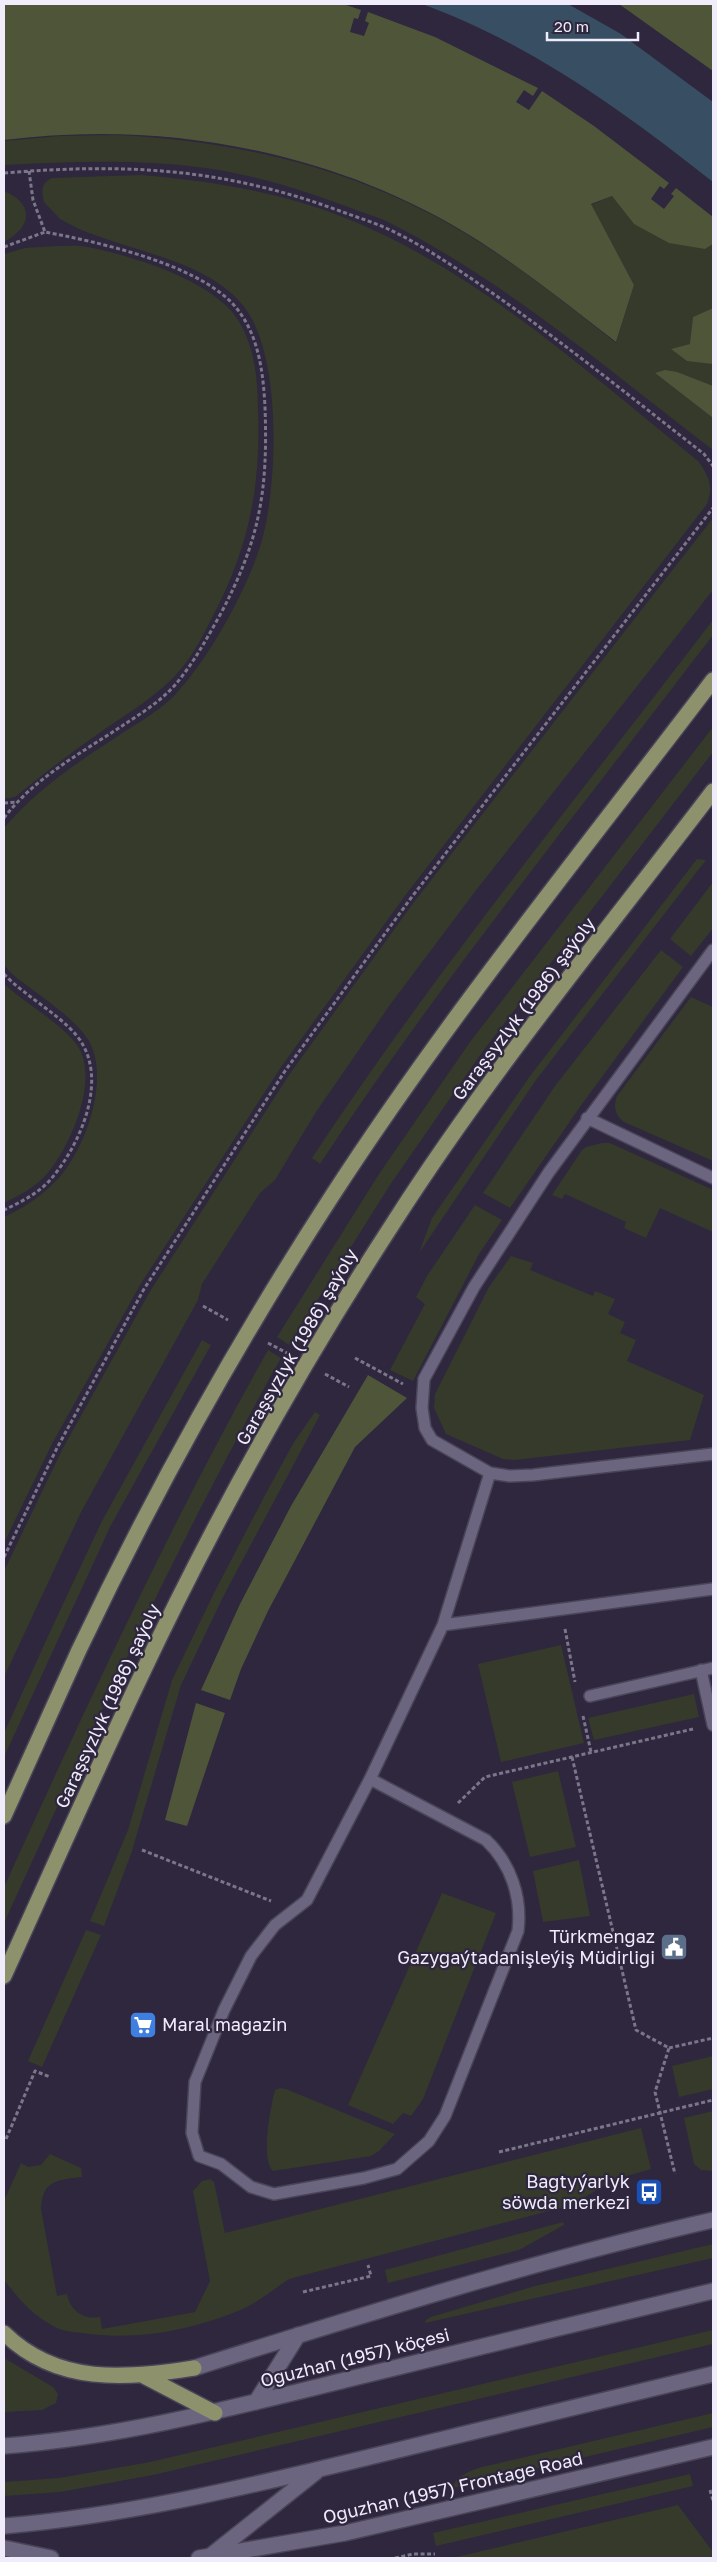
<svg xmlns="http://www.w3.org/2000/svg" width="717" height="2562" font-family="'Golos Text',sans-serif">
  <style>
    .green { fill: #363a2a }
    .forest { fill: #4f5539 }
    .water { fill: #384f63 }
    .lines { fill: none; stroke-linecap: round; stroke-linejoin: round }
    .lane-casing { stroke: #4a4458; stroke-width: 14 }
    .street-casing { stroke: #4a4458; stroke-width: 18 }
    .secondary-casing { stroke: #4a4458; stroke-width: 18 }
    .primary-casing { stroke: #4a4458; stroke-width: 18 }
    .path { stroke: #7c768a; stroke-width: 3; stroke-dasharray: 4 2.5; stroke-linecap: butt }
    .lane { stroke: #6c657f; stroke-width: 11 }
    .street { stroke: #6c657f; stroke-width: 15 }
    .secondary { stroke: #6c657f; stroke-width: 15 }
    .primary { stroke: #8d926c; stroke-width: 15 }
    .labels { text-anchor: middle; stroke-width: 4.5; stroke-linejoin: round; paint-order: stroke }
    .street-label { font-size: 18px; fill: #f0ecfc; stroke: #2e273e }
    .poi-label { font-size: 18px; fill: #f0ecfc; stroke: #2e273e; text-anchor: end }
  </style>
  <rect width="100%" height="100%" fill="#2e273e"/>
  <!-- green -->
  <path class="green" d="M117 135C245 141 370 172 479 242 527 272 571 308 616 343L634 285 591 205 612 196 634 224 705 249 713 244V308L693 317 691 344 672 349 713 364V386L655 373 713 418V450C611 372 510 285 396 226 382 218 366 214 351 208 302 190 250 173 198 167 134 159 69 162 4 165V141L60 136Z
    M141 175C199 180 256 188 312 206 457 252 580 367 698 461 708 475 714 486 707 504L407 893 281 1067 140 1285 52 1444 4 1543V1217C22 1209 40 1197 54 1183 84 1154 110 1082 90 1043 77 1018 33 992 11 973L4 965V828C34 793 70 767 109 742 130 727 154 715 173 697 208 661 251 584 263 536 278 478 282 349 241 303 203 259 128 251 77 228L60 219 44 202C41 191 41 183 52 178Z
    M4 191C35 204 32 227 4 242Z
    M57 246C67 246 78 245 88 247 132 256 204 278 233 313 254 340 258 376 258 410 261 487 249 546 214 614 204 633 195 652 182 668 159 695 131 711 102 731 72 752 43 774 15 797L4 799V254L25 248Z
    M713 518V590L477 889 392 1002 316 1112 275 1180 260 1193 202 1284 198 1300 81 1512 4 1677V1571L62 1450 149 1293 289 1075 414 902Z
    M713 620V635C580 810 441 980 320 1164L312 1158C435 971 577 798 713 620Z
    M713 727V752L483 1051 392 1182 289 1345 277 1337 379 1174 470 1042Z
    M697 859 706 860 536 1080 419 1253 432 1218 530 1076Z
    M713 882V928L691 956 670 939Z
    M661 950 683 967 582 1104 510 1208 483 1193 555 1086Z
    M4 984C25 1003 62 1024 77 1045 101 1079 69 1150 45 1176 34 1188 18 1196 4 1203Z
    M691 997 713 1007V1161L624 1122C615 1116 613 1106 617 1096Z
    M602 1143H610L713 1190V1232L660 1208 646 1238 624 1228 626 1222 565 1194 562 1199 552 1195 582 1150 586 1147Z
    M475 1205 502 1220 479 1254 413 1381 390 1370 425 1304 416 1297 427 1276Z
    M511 1256 533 1263 530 1270 593 1296 595 1291 615 1299 608 1314 625 1322 620 1333 636 1340 627 1361 704 1395 690 1440 514 1460 503 1459 446 1434 434 1408 435 1394 489 1287Z
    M202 1340 211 1345 111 1525 4 1757V1733L55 1621 102 1521Z
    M268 1350 281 1358C178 1541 91 1732 4 1923V1887C87 1705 170 1524 268 1350Z
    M315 1412 320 1415 223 1597 181 1685 131 1854 104 1926 90 1921 128 1830 172 1680 214 1593 265 1495 294 1442Z
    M561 1645 584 1743 501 1762 478 1664Z
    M694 1694 699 1717 594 1740 588 1718Z
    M558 1771 576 1847 530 1857 512 1782Z
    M579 1860 590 1916 543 1922 533 1871Z
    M442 1893 496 1913 423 2099 411 2116 403 2113 393 2124 348 2105Z
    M86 1930 101 1935 42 2067 28 2061Z
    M713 2056V2089L679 2097 672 2066Z
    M280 2088 286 2089 395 2134 379 2151 371 2156 273 2171C260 2159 271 2105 275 2090Z
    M713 2111V2171L701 2170 694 2164 684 2118Z
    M641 2128 651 2169 613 2180 572 2205 289 2279C272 2290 258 2303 238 2311 189 2331 135 2341 82 2333 73 2332 61 2331 53 2326 32 2315 18 2298 4 2280V2201L21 2163 28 2167 41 2165 50 2154 81 2168 82 2177C58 2180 42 2180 41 2209L57 2296 67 2294C70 2311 84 2320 100 2317L102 2329 195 2312 210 2281 193 2191 202 2181 210 2179 214 2182 225 2233Z
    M563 2222 564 2225 519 2250 388 2283 385 2270Z
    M713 2244V2258L425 2323 426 2320 431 2317 535 2286Z
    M713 2330V2344L153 2475 60 2492 4 2496V2482L59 2478 150 2462Z
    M4 2358 53 2387 58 2394 56 2403 42 2410 4 2412Z
    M713 2413V2427L453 2488C455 2476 472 2470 482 2467Z
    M690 2474 693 2486 436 2546 433 2533Z
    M678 2505 713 2552V2558H452Z"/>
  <!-- forest -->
  <path class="forest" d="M4 4H343L361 10 358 19 354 18 350 32 364 36 369 23 365 21 368 12 435 37 538 88 533 96 524 90 516 102 529 110 542 91 594 126 669 183 664 189 660 186 651 199 664 209 674 196 671 194 676 188 713 217V244L705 249 669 243 634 224 612 196 591 204 634 285 616 342C571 307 527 272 479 241 340 152 167 119 4 140Z
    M619 4H713V71Z
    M713 308V364L687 361 671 349 690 344 693 317Z
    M665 370 677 372 713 386V418L655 373Z
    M368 1375 407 1398 355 1447 268 1611 241 1669 230 1700 201 1690 240 1604 291 1506Z
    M196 1703 225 1713 187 1826 165 1820Z"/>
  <!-- water -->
  <path class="water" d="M422 4H568L621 34 713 102V182C624 112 530 43 422 4Z"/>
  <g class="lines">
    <!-- lane casing -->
    <g class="lane-casing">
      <path id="lane" d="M587 1118 713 1178
        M490 1473 432 1440 425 1428 422 1408 424 1379 474 1287 549 1172 713 950
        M443 1625 713 1589
        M701 1670 713 1725
        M590 1696 713 1668
        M370 1779 486 1840C511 1864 522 1897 518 1931L445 2116 429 2141 397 2169 364 2178 274 2194 251 2187 221 2164 199 2156 192 2133 195 2082 224 2010 251 1956 275 1925 307 1900 370 1779 443 1625 490 1473 510 1476 533 1475 713 1454"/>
    </g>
    <!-- street casing -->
    <g class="street-casing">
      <path id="street" d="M194 2368C365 2314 538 2260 713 2220
        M199 2558 345 2533 713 2447"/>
    </g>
    <!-- secondary casing -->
    <g class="secondary-casing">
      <path id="secondary" d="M256 2402 298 2335
        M4 2446C120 2437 232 2408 345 2380 468 2350 590 2320 713 2291
        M4 2526C122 2516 238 2489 353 2461 473 2432 593 2402 713 2374
        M4 2548 51 2558
        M209 2557 316 2472"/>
    </g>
    <!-- primary casing -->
    <g class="primary-casing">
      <path id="primary" d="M4 1816C29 1761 54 1705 79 1650 153 1494 238 1341 332 1196 448 1017 584 850 713 680
        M4 1976C49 1877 93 1777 140 1678 214 1521 299 1368 394 1222 490 1072 605 933 713 791
        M4 2333C57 2385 126 2379 194 2368
        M144 2376 215 2413"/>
    </g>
    <!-- path -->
    <path class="path" d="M4 173C127 163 223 168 340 211 356 217 373 222 388 229 427 247 463 273 498 297 569 347 636 401 704 454L713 466
      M4 247 45 232
      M4 803 17 802
      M4 818C33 779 81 753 122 726 140 714 160 702 175 685 193 664 206 640 220 615 260 540 268 491 265 407 263 369 258 330 231 302 192 263 98 242 45 232L33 200 29 171
      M4 974C25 997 70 1020 83 1045 106 1086 79 1146 51 1179 39 1193 21 1202 4 1210
      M203 1306 228 1320
      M268 1343 287 1353
      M355 1358 403 1384
      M325 1374 349 1387
      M4 1557 57 1448 144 1289 285 1071 411 898 713 508
      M565 1629 575 1682
      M583 1716 591 1752
      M572 1757 636 2030 669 2048 655 2092 675 2174
      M458 1803 485 1777 693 1729
      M142 1850 271 1901
      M669 2048 713 2038
      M6 2139 35 2071 50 2077
      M499 2152 713 2100
      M303 2292 371 2276 368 2265
      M710 2490 713 2501
      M395 2558 413 2554H435"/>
    <!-- lane -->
    <use href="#lane" class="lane"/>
    <!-- street -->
    <use href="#street" class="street"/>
    <!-- secondary -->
    <use href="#secondary" class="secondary"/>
    <!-- primary -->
    <use href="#primary" class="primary"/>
  </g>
  <!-- icons -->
  <defs>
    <g id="civic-square" transform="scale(1.4375)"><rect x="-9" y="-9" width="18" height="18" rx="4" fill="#5c6f8a" stroke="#2e273e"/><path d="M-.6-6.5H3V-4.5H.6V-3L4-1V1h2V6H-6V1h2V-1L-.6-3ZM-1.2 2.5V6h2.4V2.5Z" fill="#fff"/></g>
    <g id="supermarket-square" transform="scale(1.4375)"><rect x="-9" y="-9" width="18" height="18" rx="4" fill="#3f7fe0" stroke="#2e273e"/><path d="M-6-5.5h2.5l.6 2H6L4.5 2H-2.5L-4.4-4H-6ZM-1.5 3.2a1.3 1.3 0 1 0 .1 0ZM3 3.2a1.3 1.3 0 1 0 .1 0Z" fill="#fff"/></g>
    <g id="bus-square" transform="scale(1.4375)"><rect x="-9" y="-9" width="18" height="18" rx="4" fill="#1a4fb4" stroke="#2e273e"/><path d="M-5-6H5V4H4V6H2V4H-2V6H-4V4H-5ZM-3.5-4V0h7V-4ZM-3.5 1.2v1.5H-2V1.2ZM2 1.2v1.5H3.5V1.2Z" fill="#fff"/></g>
  </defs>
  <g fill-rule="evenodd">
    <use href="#civic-square" x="674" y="1947"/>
    <use href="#supermarket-square" x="143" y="2025"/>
    <use href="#bus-square" x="649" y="2192"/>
  </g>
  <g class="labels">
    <!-- street labels -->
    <g class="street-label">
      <text transform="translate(524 1009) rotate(-53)" y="6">Garaşsyzlyk (1986) şaýoly</text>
      <text transform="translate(297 1347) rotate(-60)" y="6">Garaşsyzlyk (1986) şaýoly</text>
      <text transform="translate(108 1706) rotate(-65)" y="6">Garaşsyzlyk (1986) şaýoly</text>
      <text transform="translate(355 2358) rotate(-14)" y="6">Oguzhan (1957) köçesi</text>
      <text transform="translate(453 2488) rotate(-13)" y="6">Oguzhan (1957) Frontage Road</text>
    </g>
    <!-- poi labels -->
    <g class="poi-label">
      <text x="655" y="1943">Türkmengaz<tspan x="655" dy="21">Gazygaýtadanişleýiş Müdirligi</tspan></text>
      <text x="162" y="2031" text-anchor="start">Maral magazin</text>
      <text x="630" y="2188">Bagtyýarlyk<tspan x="630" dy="21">söwda merkezi</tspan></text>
    </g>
  </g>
  <!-- border -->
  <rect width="717" height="2562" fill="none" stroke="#f0ecfc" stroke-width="10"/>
  <!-- scale -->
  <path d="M547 32v8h91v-8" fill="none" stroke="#f0ecfc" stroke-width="2.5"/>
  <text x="554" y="32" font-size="15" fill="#f0ecfc" stroke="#2e273e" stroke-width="4" paint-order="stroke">20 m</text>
</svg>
